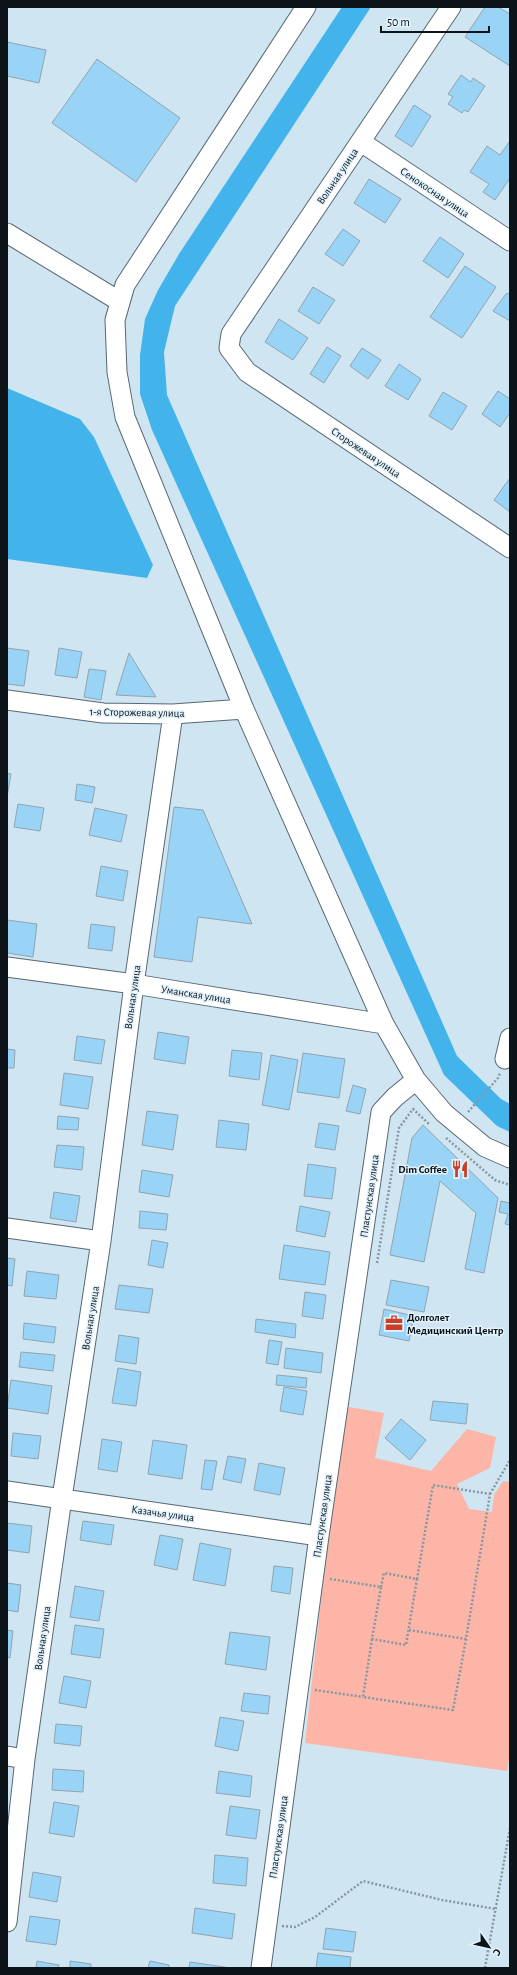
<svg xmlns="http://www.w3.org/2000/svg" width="517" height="1975" font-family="'Alegreya Sans',sans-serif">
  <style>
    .green { fill: #fcb5a6 }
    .water { fill: #43b4eb }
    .building { fill: #99d4f6; stroke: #90a4b0 }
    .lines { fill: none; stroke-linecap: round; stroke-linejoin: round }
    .minor-casing { stroke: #566974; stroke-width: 21 }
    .path { stroke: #8797a1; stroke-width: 2.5; stroke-dasharray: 2 2; stroke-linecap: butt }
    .minor { stroke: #fff; stroke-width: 19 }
    .labels { text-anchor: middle; stroke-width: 3; stroke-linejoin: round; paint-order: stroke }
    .street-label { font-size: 11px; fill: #0d1419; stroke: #e1f2fc }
    .poi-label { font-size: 11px; font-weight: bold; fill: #0d1419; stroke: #e1f2fc; text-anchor: end }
  </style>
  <rect width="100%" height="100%" fill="#d0e5f2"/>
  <!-- green -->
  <path class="green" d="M343 1406 384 1413 375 1458 431 1471 467 1429 496 1437 490 1468 457 1484 469 1509 492 1512 494 1495 503 1481 510 1482V1753L507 1771 305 1743Z"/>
  <!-- water -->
  <path class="water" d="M342 7H371L175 306 164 352 167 395 457 1056 501 1099 510 1104V1132L497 1126 444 1075 152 430 140 394V355L145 319 158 290 179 254Z
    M7 388 80 419 94 437 153 565 147 578 7 559Z"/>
  <!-- building -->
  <path class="building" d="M485 7H498L510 14V66L465 37Z
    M7 42 46 50 39 83 7 76Z
    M97 59 180 118 136 182 52 123Z
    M461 75 471 82 473 78 485 86 468 112 464 110 462 113 448 104 453 97 448 94Z
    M414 105 431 116 412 147 395 136Z
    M510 141V178L495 200 483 192 489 184 470 172 487 146 500 155Z
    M369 179 401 199 385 223 354 203Z
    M343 229 360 241 343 266 325 254Z
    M440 237 464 254 448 278 423 261Z
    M465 266 496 287 462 338 430 317Z
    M313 287 335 300 319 324 298 311Z
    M510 293V321L493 311 506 294Z
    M279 319 308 338 293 360 265 342Z
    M327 347 341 356 324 383 310 374Z
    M362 348 381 360 368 379 350 366Z
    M399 364 421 379 408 400 385 386Z
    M498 391 510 399V413L500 427 482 414Z
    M443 392 467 406 452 430 429 416Z
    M510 478V512L494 500Z
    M7 648 29 651 24 686 7 684Z
    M59 648 82 652 77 678 55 675Z
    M129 653 156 697 116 695Z
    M89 669 106 671 101 700 84 697Z
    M7 773 11 774 7 797Z
    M77 784 95 787 92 803 75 800Z
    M18 804 44 808 40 831 14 827Z
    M174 807 203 810 252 924 198 917 192 962 154 957Z
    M95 808 127 815 121 842 89 835Z
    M101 866 128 871 123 901 96 896Z
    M7 920 37 924 33 957 7 953Z
    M91 924 115 927 112 951 88 948Z
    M158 1032 189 1037 185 1064 154 1059Z
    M77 1036 105 1040 101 1064 74 1060Z
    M7 1049 15 1050 14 1068H7Z
    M232 1050 262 1053 259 1080 229 1076Z
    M303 1053 345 1059 339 1098 297 1092Z
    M271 1055 298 1060 289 1110 262 1105Z
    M64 1073 93 1077 88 1109 60 1105Z
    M353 1085 366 1089 360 1114 346 1111Z
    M147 1111 178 1115 173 1150 142 1145Z
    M58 1116 79 1118 78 1130 57 1129Z
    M219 1120 249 1124 246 1150 216 1147Z
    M319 1123 339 1126 335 1150 315 1147Z
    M423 1125 498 1198 484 1273 465 1269 476 1213 440 1181 424 1262 390 1255 412 1138Z
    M57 1145 84 1147 82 1170 54 1167Z
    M308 1164 336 1168 332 1199 304 1196Z
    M142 1170 173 1175 169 1197 139 1192Z
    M54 1192 80 1196 76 1222 50 1218Z
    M501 1201 510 1203V1225L505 1224 508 1214 499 1212Z
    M300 1206 330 1212 325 1237 296 1231Z
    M140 1211 168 1214 166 1230 139 1228Z
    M152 1240 168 1243 163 1268 148 1265Z
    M284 1245 330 1252 325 1285 279 1279Z
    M7 1258 15 1259 12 1286 7 1285Z
    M27 1271 59 1275 56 1299 24 1296Z
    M391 1280 429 1287 424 1312 386 1305Z
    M119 1285 153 1289 149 1313 115 1309Z
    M305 1292 326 1295 323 1319 302 1316Z
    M384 1309 414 1316 409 1341 379 1335Z
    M256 1319 296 1324 295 1338 255 1332Z
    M24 1323 56 1327 54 1343 23 1339Z
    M119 1335 139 1338 136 1364 115 1361Z
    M269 1340 282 1342 278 1365 266 1363Z
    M286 1348 323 1353 321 1373 284 1368Z
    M21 1352 55 1355 53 1371 19 1367Z
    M118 1368 141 1372 136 1406 112 1403Z
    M277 1375 307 1378 306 1388 276 1385Z
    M11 1380 52 1386 48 1414 7 1408Z
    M284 1387 307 1391 303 1415 280 1411Z
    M433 1401 468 1404 466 1424 430 1420Z
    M401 1419 426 1440 410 1460 385 1438Z
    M13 1433 41 1436 38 1459 11 1456Z
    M102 1439 122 1442 117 1472 98 1469Z
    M153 1440 187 1445 182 1479 148 1474Z
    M228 1456 246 1459 241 1483 223 1479Z
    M205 1460 217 1461 212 1490 201 1489Z
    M259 1463 285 1468 280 1495 254 1490Z
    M83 1521 114 1525 111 1545 80 1540Z
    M7 1523 32 1526 29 1553 7 1550Z
    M160 1535 183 1539 177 1570 154 1565Z
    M200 1543 231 1549 225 1586 193 1580Z
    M274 1566 293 1568 290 1594 271 1591Z
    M7 1583 21 1585 18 1612 7 1610Z
    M75 1586 104 1591 99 1621 70 1617Z
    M75 1625 104 1629 100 1658 71 1654Z
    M7 1630 13 1631 10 1658 7 1657Z
    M230 1632 270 1637 266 1670 225 1664Z
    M64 1676 91 1681 86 1708 59 1703Z
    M244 1693 270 1696 268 1714 241 1711Z
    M220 1717 244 1721 238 1751 215 1746Z
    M56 1724 82 1726 80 1746 54 1743Z
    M53 1769 84 1771 83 1792 52 1790Z
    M219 1771 252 1776 250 1797 216 1793Z
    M54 1802 79 1806 74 1837 49 1833Z
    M230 1806 260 1810 256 1839 226 1835Z
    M215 1855 248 1858 246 1886 213 1883Z
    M33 1872 61 1877 57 1902 29 1897Z
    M195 1908 235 1914 232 1939 192 1933Z
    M30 1916 60 1920 56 1945 26 1941Z
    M326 1928 356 1932 353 1952 323 1949Z
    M318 1953 351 1957 350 1968H316Z
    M37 1961 59 1965 58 1968H36Z
    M70 1961 91 1964V1968H70Z
    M150 1961 169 1965V1968H148Z
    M190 1962 231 1968H189Z"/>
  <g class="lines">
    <!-- minor casing -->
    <g class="minor-casing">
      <path id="minor" d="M306 7 125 285 115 320 117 372 125 417 244 709 384 1024 416 1080 444 1113 485 1147 510 1158
        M451 7 231 334 229 348 247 372 510 548
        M361 142 510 241
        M7 233 119 301
        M7 700 103 713 173 714 244 709
        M7 967 134 984 384 1024
        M505 1059 510 1038
        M7 1228 101 1241
        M7 1491 319 1536
        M7 1756 25 1759
        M7 1922 25 1759 62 1498 101 1241 134 984 173 714
        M261 1968 319 1536 381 1112 395 1097 416 1080"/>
    </g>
    <!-- path -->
    <path class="path" d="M468 1112 498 1078 500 1073
      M446 1138 495 1180 510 1185
      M377 1263 399 1128 413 1109 430 1125
      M490 1494 510 1460
      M330 1579 381 1587 372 1639 406 1645 417 1579 384 1573 381 1587
      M409 1630 466 1639 490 1494 433 1485 417 1579
      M372 1639 363 1697 453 1710 466 1639
      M315 1690 363 1697
      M282 1926 295 1927 315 1917 363 1881 442 1900 496 1909
      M485 1968 510 1828"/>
    <!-- minor -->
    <use href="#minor" class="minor"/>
  </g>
  <!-- icons -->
  <defs>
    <g id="restaurant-bare" transform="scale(1.38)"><path d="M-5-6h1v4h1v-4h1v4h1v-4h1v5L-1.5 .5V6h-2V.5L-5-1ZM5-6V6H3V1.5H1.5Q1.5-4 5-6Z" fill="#ca3e25" stroke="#e1f2fc" stroke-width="2.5" paint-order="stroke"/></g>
    <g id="office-bare" transform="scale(1.38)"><path d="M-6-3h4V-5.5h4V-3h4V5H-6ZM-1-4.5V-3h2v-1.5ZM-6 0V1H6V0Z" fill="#ca3e25" stroke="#e1f2fc" stroke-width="2.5" paint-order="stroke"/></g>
  </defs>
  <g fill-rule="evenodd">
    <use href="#restaurant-bare" x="460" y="1169"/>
    <use href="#office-bare" x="394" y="1323"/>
  </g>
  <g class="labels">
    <!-- street labels -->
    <g class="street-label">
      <text transform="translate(337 176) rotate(-56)" y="4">Вольная улица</text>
      <text transform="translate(435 192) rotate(34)" y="4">Сенокосная улица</text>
      <text transform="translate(366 452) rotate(34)" y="4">Сторожевая улица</text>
      <text transform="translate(137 712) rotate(1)" y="4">1-я Сторожевая улица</text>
      <text transform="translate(196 994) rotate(9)" y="4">Уманская улица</text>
      <text transform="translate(132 997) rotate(-82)" y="4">Вольная улица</text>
      <text transform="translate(369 1196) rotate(-82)" y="4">Пластунская улица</text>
      <text transform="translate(90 1318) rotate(-81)" y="4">Вольная улица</text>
      <text transform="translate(163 1513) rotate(8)" y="4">Казачья улица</text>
      <text transform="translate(322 1516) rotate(-82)" y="4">Пластунская улица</text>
      <text transform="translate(42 1638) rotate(-82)" y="4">Вольная улица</text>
      <text transform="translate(278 1837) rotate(-82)" y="4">Пластунская улица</text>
    </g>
    <!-- poi labels -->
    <g class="poi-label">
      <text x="447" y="1173">Dim Coffee</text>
      <text x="407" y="1321" text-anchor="start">Долголет<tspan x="407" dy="13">Медицинский Центр</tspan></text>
    </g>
  </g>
  <!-- border -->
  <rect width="517" height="1975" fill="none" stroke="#0d1419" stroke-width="16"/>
  <!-- north arrow -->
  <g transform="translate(489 1947) rotate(124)" stroke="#e1f2fc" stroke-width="3" paint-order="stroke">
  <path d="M0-3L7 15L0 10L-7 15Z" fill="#0d1419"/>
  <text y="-6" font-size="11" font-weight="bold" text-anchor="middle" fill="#0d1419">С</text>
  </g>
  <!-- scale -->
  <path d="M381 26v6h108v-6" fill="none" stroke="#0d1419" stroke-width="2"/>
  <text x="387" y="26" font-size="12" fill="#0d1419" stroke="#e1f2fc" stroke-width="3" paint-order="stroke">50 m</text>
</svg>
